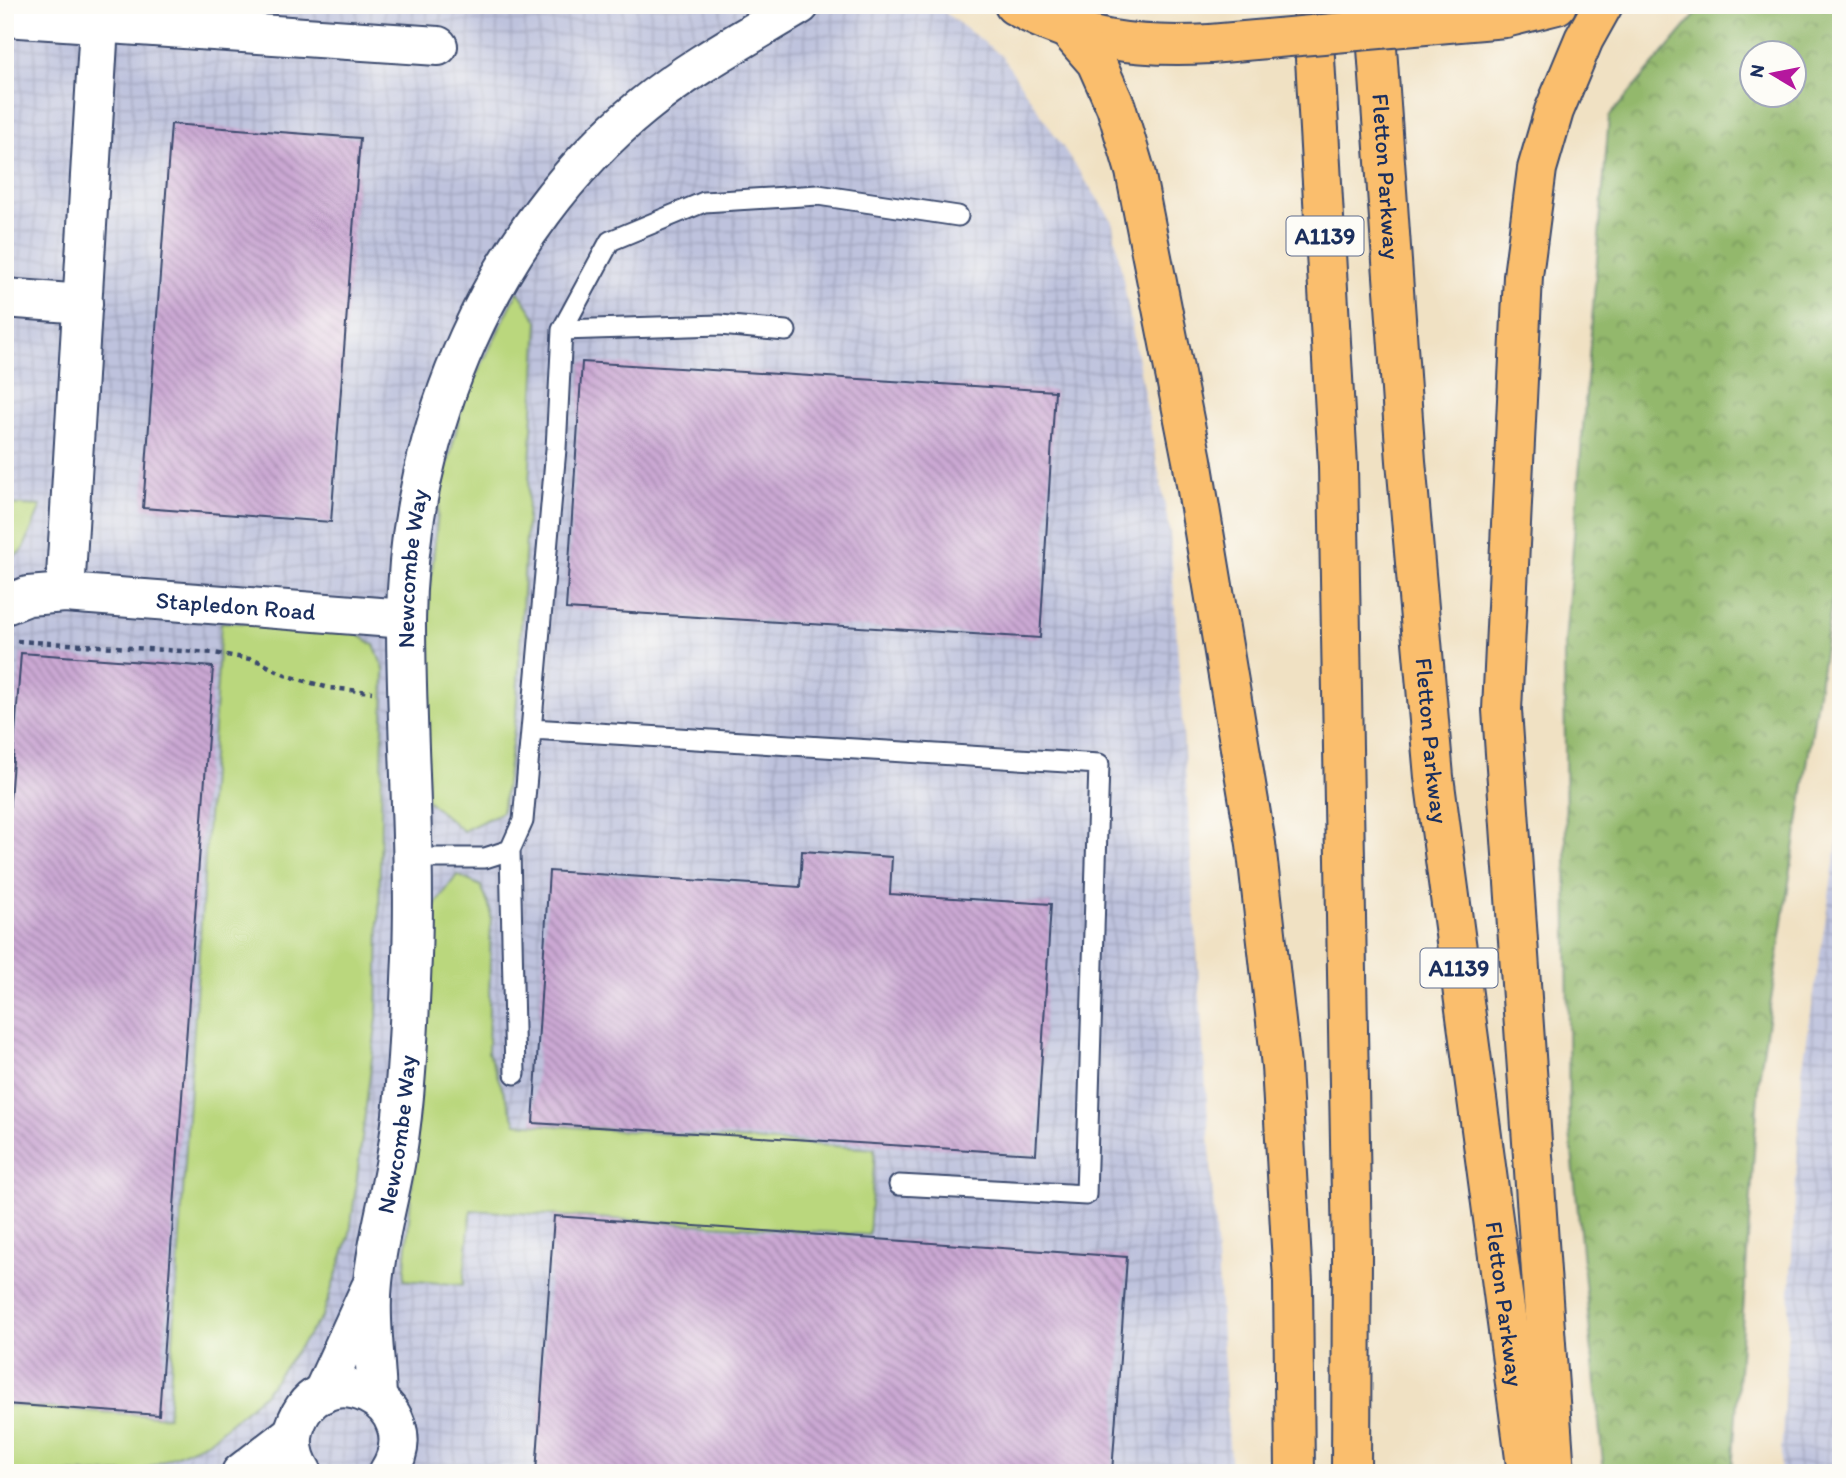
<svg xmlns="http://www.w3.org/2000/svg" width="1846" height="1478" font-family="Itim,sans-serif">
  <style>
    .industrial { fill: url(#industrial-grid) }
    .grass { fill: #bad77d; stroke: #6a836e; stroke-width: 2 }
    .forest { fill: url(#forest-crowns); stroke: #577465; stroke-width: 2; fill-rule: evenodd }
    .building { fill: url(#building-back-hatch) }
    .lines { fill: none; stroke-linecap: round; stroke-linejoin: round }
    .service-casing { stroke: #3b4a6d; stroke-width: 23 }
    .minor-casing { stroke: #3b4a6d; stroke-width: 42 }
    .tertiary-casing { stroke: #3b4a6d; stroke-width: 42 }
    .primary-casing { stroke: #3b4a6d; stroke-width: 42 }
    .trunk-casing { stroke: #3b4a6d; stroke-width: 42 }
    .path { stroke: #3b4a6d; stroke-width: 4.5; stroke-dasharray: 5 5; stroke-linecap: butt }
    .service { stroke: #fff; stroke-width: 19 }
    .minor { stroke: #fff; stroke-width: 38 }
    .tertiary { stroke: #fff; stroke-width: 38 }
    .primary { stroke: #fabe6d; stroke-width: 38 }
    .trunk { stroke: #fabe6d; stroke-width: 38 }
    .primary-bridge-casing { stroke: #3b4a6d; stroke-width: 42; stroke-linecap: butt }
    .primary-bridge { stroke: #fabe6d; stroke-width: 38 }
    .labels { text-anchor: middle; stroke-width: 5; stroke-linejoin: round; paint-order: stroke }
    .shield { fill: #fdfcf7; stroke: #5f6c8c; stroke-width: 2 }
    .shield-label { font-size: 23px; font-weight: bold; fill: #1b2f5e }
    .street-label { font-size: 24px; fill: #1b2f5e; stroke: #fdfcf7 }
  </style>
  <defs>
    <pattern id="industrial-grid" width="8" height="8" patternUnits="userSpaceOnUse" patternTransform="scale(1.75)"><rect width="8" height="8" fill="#bec2dd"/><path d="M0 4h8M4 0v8" fill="none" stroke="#a3a7c0"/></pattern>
    <pattern id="forest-crowns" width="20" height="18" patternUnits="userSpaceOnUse" patternTransform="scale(1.75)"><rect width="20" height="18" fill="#93b86c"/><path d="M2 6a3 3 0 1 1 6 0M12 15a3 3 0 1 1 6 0" fill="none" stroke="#77965c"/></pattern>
    <pattern id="building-back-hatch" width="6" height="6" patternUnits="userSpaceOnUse" patternTransform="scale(1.75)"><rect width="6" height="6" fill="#cba8d3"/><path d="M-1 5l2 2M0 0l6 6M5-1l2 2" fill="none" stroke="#a489ae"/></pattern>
  </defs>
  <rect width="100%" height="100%" fill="#fdfcf7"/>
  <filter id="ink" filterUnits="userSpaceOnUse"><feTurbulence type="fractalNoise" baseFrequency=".0143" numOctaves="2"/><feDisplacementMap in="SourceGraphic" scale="14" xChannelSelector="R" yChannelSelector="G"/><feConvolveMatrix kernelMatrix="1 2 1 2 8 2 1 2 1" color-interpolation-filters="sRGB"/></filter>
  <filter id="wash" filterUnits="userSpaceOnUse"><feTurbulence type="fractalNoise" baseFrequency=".00686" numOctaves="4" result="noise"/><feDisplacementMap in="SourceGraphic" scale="28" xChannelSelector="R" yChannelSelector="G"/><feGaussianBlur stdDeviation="1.57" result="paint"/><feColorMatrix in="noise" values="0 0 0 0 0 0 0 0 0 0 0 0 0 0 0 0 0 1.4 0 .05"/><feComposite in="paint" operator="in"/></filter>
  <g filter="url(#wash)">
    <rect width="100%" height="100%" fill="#f0e1c3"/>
    <!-- industrial -->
    <path class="industrial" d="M5 5H935L1001 55 1112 220 1170 533 1231 1473H5Z
      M1841 818V1473H1780L1802 1071Z"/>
    <!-- grass -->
    <path class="grass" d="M518 291 538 321 516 716 502 812 463 831 427 800V617L440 494 464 400Z
      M5 504 41 506 23 550 5 563Z
      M221 622 346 627 374 645 384 670 377 1018 350 1233 323 1315 264 1394 209 1441 136 1473H5V1405L168 1417Z
      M457 875 481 886 491 912 488 1052 516 1123 875 1149 869 1235 471 1210 463 1285 404 1280 435 905Z"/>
    <!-- forest -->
    <path class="forest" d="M1704 5H1841V542L1759 1079 1732 1473H1604L1569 1122 1564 655 1609 117ZM1752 52H1794V94H1752Z"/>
    <g id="blocks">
      <!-- building -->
      <path class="building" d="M171 124 360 138 331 522 143 508Z
        M582 362 1055 391 1040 638 566 609Z
        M21 653 213 667 159 1415 5 1404V868Z
        M802 851 892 857 890 894 1051 904 1036 1154 533 1123 549 871 800 887Z
        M554 1216 1127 1257 1112 1473H536Z"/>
    </g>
  </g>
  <g filter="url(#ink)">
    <use href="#blocks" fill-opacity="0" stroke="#3b4a6d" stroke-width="2"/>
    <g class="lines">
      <!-- service casing -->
      <g class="service-casing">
        <path id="service" d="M562 330 720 325 786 331
          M532 729 1099 764 1086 1195 899 1185
          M510 850 523 821 556 449 562 330 610 241 704 202 818 195 958 216
          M412 858H485L510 850 515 1074"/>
      </g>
      <!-- minor casing -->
      <g class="minor-casing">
        <g id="minor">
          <path d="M5 17 438 46"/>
          <path d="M5 298 83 304"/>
          <path d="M65 593 99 25"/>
          <path id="s1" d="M5 605 28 596 65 593 406 619"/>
        </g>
      </g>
      <!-- tertiary casing -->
      <g class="tertiary-casing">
        <g id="tertiary">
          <path d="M322 1394 370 1289"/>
          <path id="s2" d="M377 1398C376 1361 369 1319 373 1282 377 1241 389 1200 396 1159 407 1093 409 1024 412 957 416 845 406 733 406 622 407 430 493 228 643 106 691 67 747 37 800 5"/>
          <path d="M241 1473 293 1433"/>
          <path d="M303 1473C294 1459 290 1443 295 1427 320 1349 433 1402 388 1473"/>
        </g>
      </g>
      <!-- primary casing -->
      <g class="primary-casing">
        <path id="primary" d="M1014 5C1076 41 1140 48 1210 44
          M1505 18 1557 5"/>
      </g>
      <!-- trunk casing -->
      <g class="trunk-casing">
        <g id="trunk">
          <path d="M1312 5 1338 466 1352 1254 1351 1473"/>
          <path id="s3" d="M1374 5 1406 461 1434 777 1527 1473"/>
          <path d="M1069 31 1096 62 1116 107 1135 171 1192 460 1256 844 1281 1066 1293 1282 1295 1473"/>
          <path d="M1555 1473 1502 710 1523 276 1537 169 1554 111 1584 39 1603 5"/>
        </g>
      </g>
      <!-- path -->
      <path class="path" d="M17 641 214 653 256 660 285 675 329 688 372 692"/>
      <!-- service -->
      <use href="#service" class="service"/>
      <!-- minor -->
      <use href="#minor" class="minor"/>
      <!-- tertiary -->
      <use href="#tertiary" class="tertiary"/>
      <!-- primary -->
      <use href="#primary" class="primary"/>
      <!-- trunk -->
      <use href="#trunk" class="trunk"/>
      <!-- primary-bridge casing -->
      <g class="primary-bridge-casing">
        <path id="primary-bridge" d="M1210 44 1505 18"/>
      </g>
      <!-- primary-bridge -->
      <use href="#primary-bridge" class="primary-bridge"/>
    </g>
  </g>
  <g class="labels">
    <!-- shield labels -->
    <g class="shield">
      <rect x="1286.5" y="216.5" width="77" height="39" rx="5"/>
      <rect x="1420.5" y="948.5" width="77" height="39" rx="5"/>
    </g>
    <g class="shield-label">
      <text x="1325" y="244">A1139</text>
      <text x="1459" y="976">A1139</text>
    </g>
    <!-- street labels -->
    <g class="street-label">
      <text dy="8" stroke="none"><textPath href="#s3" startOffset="172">Fletton Parkway</textPath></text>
      <text dy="8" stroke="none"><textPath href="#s2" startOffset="833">Newcombe Way</textPath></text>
      <text dy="8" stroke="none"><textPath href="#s1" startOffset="233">Stapledon Road</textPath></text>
      <text dy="8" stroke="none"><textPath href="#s3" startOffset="738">Fletton Parkway</textPath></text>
      <text dy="8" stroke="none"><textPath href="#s2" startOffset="266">Newcombe Way</textPath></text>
      <text dy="8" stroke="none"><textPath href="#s3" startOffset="1306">Fletton Parkway</textPath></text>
    </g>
  </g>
  <!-- margin -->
  <rect width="1846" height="1478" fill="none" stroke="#fdfcf7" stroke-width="28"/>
  <!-- north arrow -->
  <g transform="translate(1773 74) rotate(280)"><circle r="33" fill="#fdfcf7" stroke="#a3aaba" stroke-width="2"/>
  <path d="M0-5L12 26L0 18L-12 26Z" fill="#b5179e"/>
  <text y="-10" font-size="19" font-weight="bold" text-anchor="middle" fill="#1b2f5e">N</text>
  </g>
</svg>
